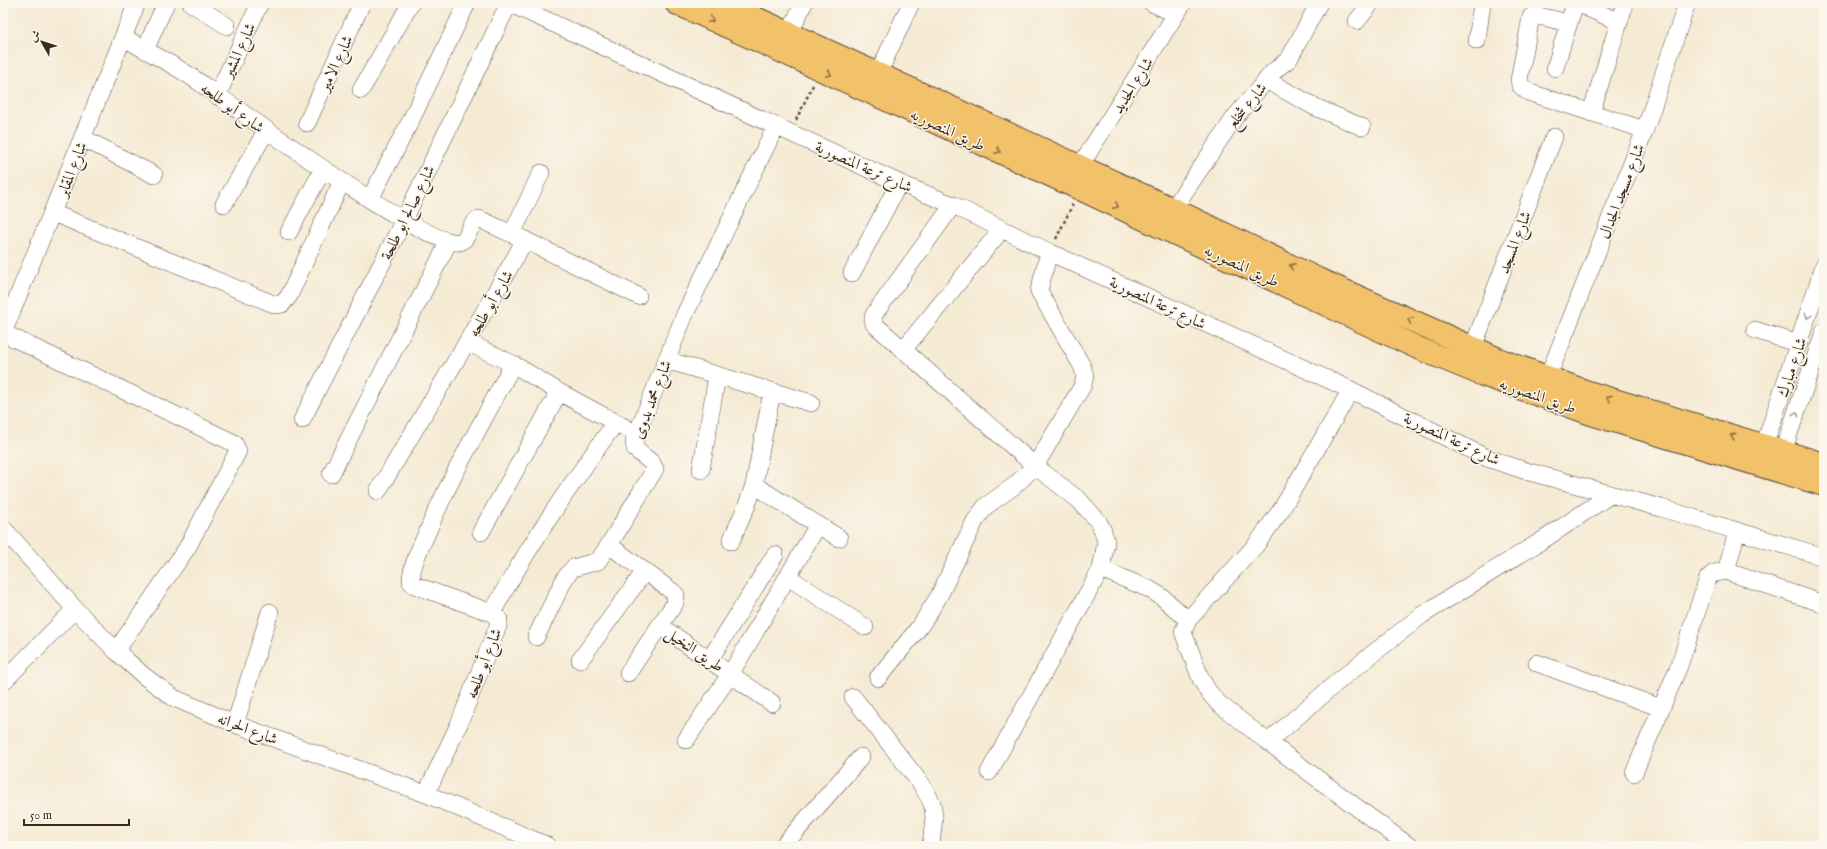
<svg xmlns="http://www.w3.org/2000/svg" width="1827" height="849" font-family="'IM FELL English',Amiri,serif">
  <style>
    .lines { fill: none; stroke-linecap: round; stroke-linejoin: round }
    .minor-casing { stroke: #574739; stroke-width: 18 }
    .major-casing { stroke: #574739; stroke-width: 24 }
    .path { stroke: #574739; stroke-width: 2.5; stroke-dasharray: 3 3; stroke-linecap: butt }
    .minor { stroke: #fff; stroke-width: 17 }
    .major { stroke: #f2c26a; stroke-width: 22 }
    .oneway { stroke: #8d6e40 }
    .oneway2 { stroke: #a79f9a }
    .labels { text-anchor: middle; stroke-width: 3; stroke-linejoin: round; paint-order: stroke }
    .street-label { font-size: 16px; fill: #3b2a1e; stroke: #fbf7ec }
  </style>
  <rect width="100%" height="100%" fill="#fbf7ec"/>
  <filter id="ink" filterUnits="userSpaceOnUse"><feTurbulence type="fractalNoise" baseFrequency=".025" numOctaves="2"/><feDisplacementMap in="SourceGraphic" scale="8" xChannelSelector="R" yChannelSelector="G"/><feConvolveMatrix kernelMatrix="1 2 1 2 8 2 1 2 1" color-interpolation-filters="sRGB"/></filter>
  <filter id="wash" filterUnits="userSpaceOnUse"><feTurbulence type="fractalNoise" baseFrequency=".012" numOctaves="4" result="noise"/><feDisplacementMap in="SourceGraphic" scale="16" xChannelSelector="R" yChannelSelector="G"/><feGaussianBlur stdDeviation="0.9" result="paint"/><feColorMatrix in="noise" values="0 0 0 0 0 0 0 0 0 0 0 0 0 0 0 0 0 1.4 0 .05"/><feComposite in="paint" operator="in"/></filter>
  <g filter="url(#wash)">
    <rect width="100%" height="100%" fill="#f5ead4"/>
  </g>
  <g filter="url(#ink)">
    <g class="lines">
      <!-- minor casing -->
      <g class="minor-casing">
        <path id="minor" d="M191 3 227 26
          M509 3 899 183 953 205 1049 252 1351 390 1487 458 1526 471 1661 508 1824 557
          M1152 3 1176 14
          M1577 3 1619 22
          M1357 21 1371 3
          M1568 23 1535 15 1531 17 1519 80 1520 85 1528 92 1645 130
          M789 34 804 3
          M123 37C146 51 171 63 193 78 230 103 428 250 460 242 469 239 469 223 479 219L525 240 467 342 513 364C484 420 451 475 427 533 420 548 411 566 411 582L414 585 492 613 499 619 498 626 459 724 426 794
          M1477 41 1482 3
          M145 50 166 3
          M1555 68 1575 3
          M878 74 911 3
          M1266 80 1315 107 1362 127
          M361 90 411 3
          M217 96 260 3
          M1591 113 1625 3
          M307 123 362 3
          M83 138 154 175
          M1080 166 1183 3
          M370 199 410 122 467 3
          M224 204 266 131
          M953 205 875 313 873 317 874 324 1035 466 1079 500 1098 521 1103 531 1106 542 1101 569 989 772
          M1173 209 1235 117 1273 72 1289 59 1319 3
          M53 213 276 305 282 304 289 296 342 181
          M289 232 323 169
          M512 234 541 173
          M525 240 638 296
          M852 273 899 183
          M1755 330 1799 344
          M3 333 234 443 238 451 187 548 116 651
          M3 333 137 3
          M1473 347 1554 137
          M903 350 1002 229
          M666 360 811 403
          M513 364 559 392 626 428
          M1548 377 1645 130 1687 3
          M1351 390 1281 510 1256 545 1188 620 1183 632 1201 679 1208 691 1218 703 1268 742 1409 846
          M302 420 404 220 509 3
          M1764 446 1824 266
          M1783 451 1824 332
          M701 470 717 376
          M331 474 449 241
          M754 485 839 538
          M378 491 467 342
          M3 528 75 609 116 651 144 676 174 698 235 724 426 794 548 846
          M1737 531 1727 568 1728 572 1824 604
          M481 532 559 392
          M731 541 747 505 754 485 772 392
          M1101 569 1149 589 1162 597 1188 620
          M788 577 865 627
          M492 613C528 546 571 484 616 422
          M660 626 772 703
          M536 637 565 578 573 568 598 561 609 545
          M710 659 775 555
          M580 660 645 571
          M1537 663 1661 708
          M628 673 675 603 676 595 673 592 609 545 655 469 652 463 635 449 634 441 685 314 776 126
          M878 678 921 625 939 596 975 521 986 506 1014 486 1035 466 1083 385 1085 376 1082 366 1039 291 1049 252
          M3 682 75 609
          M853 697 922 785 932 803 934 817 931 846
          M235 724 270 612
          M686 740 731 673 818 525
          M1268 742 1342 678 1422 615 1546 538 1610 495
          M1634 773 1679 666 1708 578 1714 573 1727 571
          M783 846 861 757"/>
      </g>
      <!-- major casing -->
      <g class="major-casing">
        <path id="major" d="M676 3 1080 189 1420 349 1483 375 1591 414 1824 485
          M723 3 1173 209 1318 279 1501 360 1588 392 1824 464"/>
      </g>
      <!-- path -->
      <path class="path" d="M796 120 813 85
        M1056 239 1073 204"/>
      <!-- minor -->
      <use href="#minor" class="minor"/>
      <!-- major -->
      <use href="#major" class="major"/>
    </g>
    <!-- one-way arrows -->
    <defs><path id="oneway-chevron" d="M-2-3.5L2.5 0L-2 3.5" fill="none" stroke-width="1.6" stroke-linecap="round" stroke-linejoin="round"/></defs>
    <g class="oneway">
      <use href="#oneway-chevron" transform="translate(711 20) rotate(25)"/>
      <use href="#oneway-chevron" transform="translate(829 74) rotate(25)"/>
      <use href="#oneway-chevron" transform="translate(998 151) rotate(25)"/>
      <use href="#oneway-chevron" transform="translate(1116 206) rotate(25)"/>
      <use href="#oneway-chevron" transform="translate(1292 266) rotate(-154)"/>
      <use href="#oneway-chevron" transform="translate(1410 320) rotate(-156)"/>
      <use href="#oneway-chevron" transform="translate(1609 398) rotate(-163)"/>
      <use href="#oneway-chevron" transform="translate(1733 436) rotate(-163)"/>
    </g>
    <g class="oneway2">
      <use href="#oneway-chevron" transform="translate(1808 316) rotate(108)"/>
      <use href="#oneway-chevron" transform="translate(1796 414) rotate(-71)"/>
    </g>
  </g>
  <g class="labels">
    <!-- street labels -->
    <g class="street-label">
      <text transform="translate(238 50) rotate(-65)" y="6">شارع المشير</text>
      <text transform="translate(335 63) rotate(-65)" y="6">شارع الامير</text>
      <text transform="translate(1132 85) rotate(-58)" y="6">شارع الجديد</text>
      <text transform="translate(1246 105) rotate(-51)" y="6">شارع شخلع</text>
      <text transform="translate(233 107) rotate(36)" y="6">شارع أبو طلحه</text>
      <text transform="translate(948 129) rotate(25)" y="6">طريق المنصوريه</text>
      <text transform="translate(864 166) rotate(24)" y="6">شارع ترعة المنصورية</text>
      <text transform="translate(71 169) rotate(-69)" y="6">شارع المقابر</text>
      <text transform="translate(1621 191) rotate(-69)" y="6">شارع مسجد الجدال</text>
      <text transform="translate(407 212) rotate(-64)" y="6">شارع صالح ابو طلحة</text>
      <text transform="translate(1514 242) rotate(-69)" y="6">شارع المسجد</text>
      <text transform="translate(1242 265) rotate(25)" y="6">طريق المنصوريه</text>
      <text transform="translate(1158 302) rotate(25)" y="6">شارع ترعة المنصورية</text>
      <text transform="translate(490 303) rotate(-60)" y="6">شارع أبو طلحه</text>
      <text transform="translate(1791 367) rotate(-71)" y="6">شارع مبارك</text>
      <text transform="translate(1538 395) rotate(19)" y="6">طريق المنصوريه</text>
      <text transform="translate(651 399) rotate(-69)" y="6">شارع محمد بدوى</text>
      <text transform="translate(1452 438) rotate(25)" y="6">شارع ترعة المنصورية</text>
      <text transform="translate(695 649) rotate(34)" y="6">طريق النخيل</text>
      <text transform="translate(483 663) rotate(-69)" y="6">شارع أبو طلحه</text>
      <text transform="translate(248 728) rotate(21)" y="6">شارع الحرانه</text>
    </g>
  </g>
  <!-- margin -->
  <rect width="1827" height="849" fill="none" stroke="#fbf7ec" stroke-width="16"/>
  <!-- north arrow -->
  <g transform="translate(42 42) rotate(309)" stroke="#fbf7ec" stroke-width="3" paint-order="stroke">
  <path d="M0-3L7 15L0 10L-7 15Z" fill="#3b2a1e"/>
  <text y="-6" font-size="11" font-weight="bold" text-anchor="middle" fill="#3b2a1e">ش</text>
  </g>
  <!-- scale -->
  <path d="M24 819v6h105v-6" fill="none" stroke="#3b2a1e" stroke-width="2"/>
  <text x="30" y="819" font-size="12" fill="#3b2a1e" stroke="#fbf7ec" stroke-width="3" paint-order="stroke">50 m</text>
</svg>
